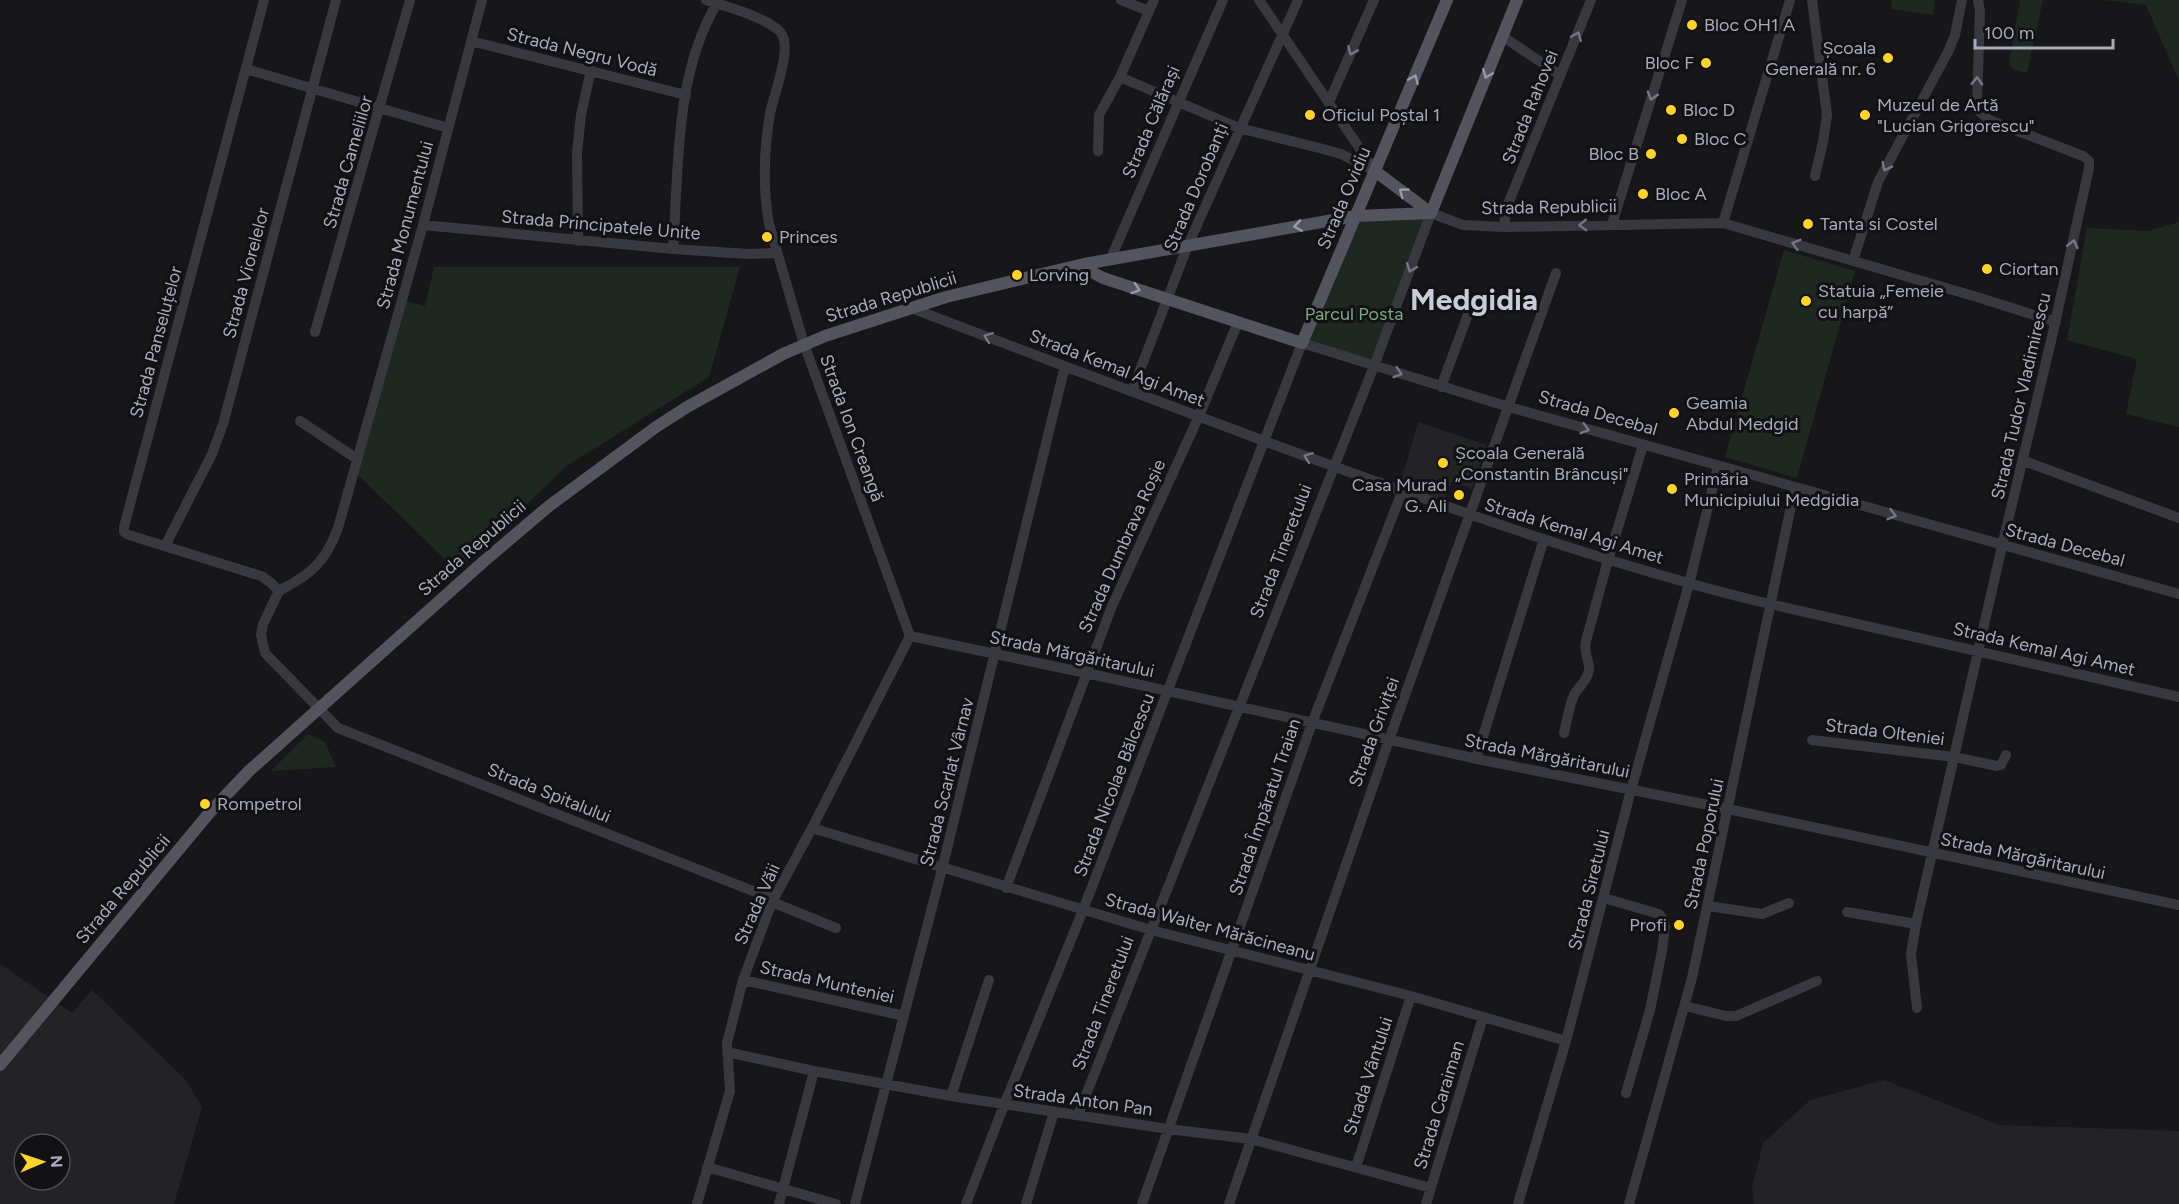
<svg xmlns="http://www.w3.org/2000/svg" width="2179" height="1204" font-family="Figtree,sans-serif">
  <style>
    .built { fill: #232326; fill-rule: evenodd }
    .green { fill: #1e2821 }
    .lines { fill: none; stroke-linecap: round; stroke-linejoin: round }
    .minor { stroke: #38383f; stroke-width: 10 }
    .major { stroke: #53545e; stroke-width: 12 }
    .oneway { stroke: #767783 }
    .oneway2 { stroke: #979aa8 }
    .poi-dot { fill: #ffd429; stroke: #121214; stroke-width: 2 }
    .labels { text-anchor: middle; stroke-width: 6; stroke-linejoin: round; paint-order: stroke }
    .poi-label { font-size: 18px; fill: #a8abba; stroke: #121214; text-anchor: start }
    .street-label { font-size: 18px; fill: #a8abba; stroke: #121214 }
    .park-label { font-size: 18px; fill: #7da785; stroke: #121214 }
    .town-label { font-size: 30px; font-weight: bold; fill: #c9cbd6; stroke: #121214 }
  </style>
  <rect width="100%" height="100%" fill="#171719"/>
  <!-- built -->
  <path class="built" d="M1418 422 1487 445 1472 489 1451 482 1444 503 1399 488Z
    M0 964 72 1013 92 990 185 1079 202 1107 174 1204H0ZM24 1144H60V1180H24Z
    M1884 1080 2000 1125 2179 1131V1204H1754L1752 1188 1763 1143 1810 1100Z"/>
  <!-- green -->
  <path class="green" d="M1892 0H1935L1933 15 1891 9Z
    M2020 0H2043L2027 73 2014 70 2009 64Z
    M2104 0H2179V81L2146 5Z
    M1431 213 1374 366 1302 343 1356 216Z
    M2179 222V427L2126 414 2137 359 2067 340 2087 228 2148 231Z
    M1784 250 1855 271 1797 478 1725 457Z
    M434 267H740L709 377 565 467 458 572 356 473 406 301 425 306Z
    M1463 442 1483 448 1470 486 1451 480Z
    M308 734 325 742 336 767 271 771Z"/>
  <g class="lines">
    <!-- minor -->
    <path class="minor" d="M264 0 124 527V532L129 535 261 576 270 582 279 591
      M706 0C725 6 769 18 781 33 793 48 773 96 770 114 764 149 763 189 769 224L804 344 910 636
      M1121 0 1149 11
      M1259 0 1375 171
      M1812 0 1827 115 1823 142 1815 176
      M1502 36 1560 75
      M471 41 686 95
      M246 69 448 128
      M1120 77 1239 128 1323 149 1341 154 1375 171
      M1329 102 1374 0
      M1098 151 1099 115 1120 77 1154 0
      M1723 223 1790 0
      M1612 224 1682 0
      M423 225 673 249 749 254 777 253
      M1504 227 1506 209 1591 0
      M578 241 577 152 581 115 591 70
      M673 249C679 168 674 76 717 3
      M1111 258 1223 0
      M1853 261 1878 182 1948 52 1955 35 1962 0
      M911 308C1032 354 1154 400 1275 445 1434 503 1593 560 1757 601L2179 697
      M315 332 410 0
      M1441 387 1470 309
      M1132 391 1188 245 1298 0
      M300 421 357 459
      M2024 461 2179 518
      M165 546 212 454 223 424 336 0
      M279 591 263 624 261 635 265 653 338 728 773 899
      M279 591C311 574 325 563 338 528L423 225 482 0
      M910 636 1086 673 1482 760 1728 809 2179 905
      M1564 733C1567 721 1569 706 1574 695 1579 686 1587 682 1589 670 1590 660 1583 654 1586 641L1608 560 1643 445
      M1812 740 1954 757 1997 766 2001 765 2006 755
      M1476 759 1544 539
      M812 828 1151 930 1411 996 1566 1041
      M1006 888 1112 606 1199 416 1238 322
      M1604 898 1659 914 1663 919 1665 926 1662 951 1650 1010 1626 1093
      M772 902 836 928
      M1708 906 1762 914 1789 903
      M1847 912 1916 924
      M743 980 904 1016
      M1685 1006 1726 1016H1736L1817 981
      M1917 1008 1911 954 1916 924 2002 546 2052 337 2089 168V161L2083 156 1989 120 1978 110 1977 102 1980 11 1978 0
      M727 1052 814 1071 951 1096 1168 1129 1251 1139 1431 1188
      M951 1096 989 980
      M1078 1115 1374 366 1431 213 1463 225 1504 227 1723 223 1977 297 2056 322
      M707 1167 836 1204
      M1356 1167 1411 996
      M697 1204 730 1091 727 1043 743 980 772 902 812 828 910 636
      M779 1204 814 1071
      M855 1204 942 869 1065 366
      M966 1204 1004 1105 1083 910 1302 343 1509 407 2179 594
      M1026 1204 1054 1112
      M1142 1204 1312 723 1402 492
      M1229 1204 1389 740 1556 273
      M1426 1204 1483 1017
      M1518 1204 1566 1041 1631 790 1689 584 1718 466
      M1629 1204 1692 978 1795 487"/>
    <!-- major -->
    <path class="major" d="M1375 171 1431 213
      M1431 213 1517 0
      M1084 264 1092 272 1103 278 1302 343 1447 0
      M0 1065 210 812 249 771 482 563 549 506 656 427 687 407 783 354 825 336 946 297 1084 264 1356 216 1431 213"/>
  </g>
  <!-- one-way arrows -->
  <defs><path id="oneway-chevron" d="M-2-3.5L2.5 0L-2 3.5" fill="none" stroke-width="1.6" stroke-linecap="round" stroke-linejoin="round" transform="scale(1.5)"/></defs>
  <g class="oneway">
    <use href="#oneway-chevron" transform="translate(1577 36) rotate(-68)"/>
    <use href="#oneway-chevron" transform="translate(1352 51) rotate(114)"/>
    <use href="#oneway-chevron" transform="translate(1977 81) rotate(-88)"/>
    <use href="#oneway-chevron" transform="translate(1652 96) rotate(107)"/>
    <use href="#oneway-chevron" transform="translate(1886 167) rotate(117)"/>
    <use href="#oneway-chevron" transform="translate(1583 225) rotate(178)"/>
    <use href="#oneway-chevron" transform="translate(1796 244) rotate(-164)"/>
    <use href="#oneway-chevron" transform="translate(2073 244) rotate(-77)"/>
    <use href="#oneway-chevron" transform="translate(1411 268) rotate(111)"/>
    <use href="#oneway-chevron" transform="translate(988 337) rotate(-159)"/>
    <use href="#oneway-chevron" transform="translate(1398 373) rotate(17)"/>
    <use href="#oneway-chevron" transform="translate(1585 429) rotate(16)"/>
    <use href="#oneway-chevron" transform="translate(1308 457) rotate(-159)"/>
    <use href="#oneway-chevron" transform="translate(1892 515) rotate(16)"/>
  </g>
  <g class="oneway2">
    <use href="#oneway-chevron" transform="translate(1487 74) rotate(112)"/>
    <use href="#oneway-chevron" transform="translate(1414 79) rotate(-67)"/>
    <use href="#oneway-chevron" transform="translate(1403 192) rotate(-144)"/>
    <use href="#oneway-chevron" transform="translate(1298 226) rotate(171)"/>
    <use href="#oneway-chevron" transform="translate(1136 289) rotate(18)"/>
  </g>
  <!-- markers -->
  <g class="poi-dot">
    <circle cx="1692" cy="25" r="6"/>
    <circle cx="1888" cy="58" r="6"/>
    <circle cx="1706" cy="63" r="6"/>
    <circle cx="1671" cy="110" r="6"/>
    <circle cx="1310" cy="115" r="6"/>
    <circle cx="1865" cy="115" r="6"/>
    <circle cx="1682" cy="139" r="6"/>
    <circle cx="1651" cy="154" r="6"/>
    <circle cx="1643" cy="194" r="6"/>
    <circle cx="1808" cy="224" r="6"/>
    <circle cx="767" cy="237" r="6"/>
    <circle cx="1987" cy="269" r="6"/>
    <circle cx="1017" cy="275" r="6"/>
    <circle cx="1806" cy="301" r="6"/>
    <circle cx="1674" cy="413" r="6"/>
    <circle cx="1443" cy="463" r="6"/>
    <circle cx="1672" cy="489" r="6"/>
    <circle cx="1459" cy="495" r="6"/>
    <circle cx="205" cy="804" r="6"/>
    <circle cx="1679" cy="925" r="6"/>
  </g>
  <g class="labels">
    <!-- poi labels -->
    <g class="poi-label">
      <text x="1704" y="31">Bloc OH1 A</text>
      <text x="1876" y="54" text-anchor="end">Școala<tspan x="1876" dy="21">Generală nr. 6</tspan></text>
      <text x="1694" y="69" text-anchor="end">Bloc F</text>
      <text x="1877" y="111">Muzeul de Artă<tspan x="1877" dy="21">"Lucian Grigorescu"</tspan></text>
      <text x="1683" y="116">Bloc D</text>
      <text x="1322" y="121">Oficiul Poștal 1</text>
      <text x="1694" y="145">Bloc C</text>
      <text x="1639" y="160" text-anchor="end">Bloc B</text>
      <text x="1655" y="200">Bloc A</text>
      <text x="1820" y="230">Tanta si Costel</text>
      <text x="779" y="243">Princes</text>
      <text x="1999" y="275">Ciortan</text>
      <text x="1029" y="281">Lorving</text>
      <text x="1818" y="297">Statuia „Femeie<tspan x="1818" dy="21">cu harpă”</tspan></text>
      <text x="1686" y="409">Geamia<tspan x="1686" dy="21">Abdul Medgid</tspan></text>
      <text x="1455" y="459">Școala Generală<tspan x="1455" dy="21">„Constantin Brâncuși"</tspan></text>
      <text x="1684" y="485">Primăria<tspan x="1684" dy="21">Municipiului Medgidia</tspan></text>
      <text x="1447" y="491" text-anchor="end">Casa Murad<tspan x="1447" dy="21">G. Ali</tspan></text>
      <text x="217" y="810">Rompetrol</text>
      <text x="1667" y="931" text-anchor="end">Profi</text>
    </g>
    <!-- street labels -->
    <g class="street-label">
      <text transform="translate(582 52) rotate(14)" y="6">Strada Negru Vodă</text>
      <text transform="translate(1530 107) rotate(-68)" y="6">Strada Rahovei</text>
      <text transform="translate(1151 122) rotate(-67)" y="6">Strada Călărași</text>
      <text transform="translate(348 162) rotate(-74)" y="6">Strada Cameliilor</text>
      <text transform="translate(1196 187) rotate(-67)" y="6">Strada Dorobanți</text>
      <text transform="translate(1344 198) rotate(-67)" y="6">Strada Ovidiu</text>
      <text transform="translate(1549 207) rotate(-1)" y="6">Strada Republicii</text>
      <text transform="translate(405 225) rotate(-75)" y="6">Strada Monumentului</text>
      <text transform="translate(601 225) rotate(5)" y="6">Strada Principatele Unite</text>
      <text transform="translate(246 273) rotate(-75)" y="6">Strada Viorelelor</text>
      <text transform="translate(891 297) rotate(-17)" y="6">Strada Republicii</text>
      <text transform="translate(156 342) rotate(-75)" y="6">Strada Panseluțelor</text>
      <text transform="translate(1117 368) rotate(21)" y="6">Strada Kemal Agi Amet</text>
      <text transform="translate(2021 396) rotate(-77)" y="6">Strada Tudor Vladimirescu</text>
      <text transform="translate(1598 413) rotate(16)" y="6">Strada Decebal</text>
      <text transform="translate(852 428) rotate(70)" y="6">Strada Ion Creangă</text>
      <text transform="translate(1574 531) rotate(17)" y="6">Strada Kemal Agi Amet</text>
      <text transform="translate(2065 545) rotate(15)" y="6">Strada Decebal</text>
      <text transform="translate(1122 546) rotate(-66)" y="6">Strada Dumbrava Roșie</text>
      <text transform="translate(472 548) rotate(-41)" y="6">Strada Republicii</text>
      <text transform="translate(1281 551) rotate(-69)" y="6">Strada Tineretului</text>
      <text transform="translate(2044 649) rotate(13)" y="6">Strada Kemal Agi Amet</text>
      <text transform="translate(1072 654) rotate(12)" y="6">Strada Mărgăritarului</text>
      <text transform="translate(1374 732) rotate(-70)" y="6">Strada Griviței</text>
      <text transform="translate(1885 732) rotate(7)" y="6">Strada Olteniei</text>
      <text transform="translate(1547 756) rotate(11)" y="6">Strada Mărgăritarului</text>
      <text transform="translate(947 782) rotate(-76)" y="6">Strada Scarlat Vârnav</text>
      <text transform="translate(1114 785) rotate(-69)" y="6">Strada Nicolae Bălcescu</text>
      <text transform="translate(549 793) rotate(22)" y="6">Strada Spitalului</text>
      <text transform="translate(1265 807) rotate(-71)" y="6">Strada Împăratul Traian</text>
      <text transform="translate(1704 844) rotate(-78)" y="6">Strada Poporului</text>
      <text transform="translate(2023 856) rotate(12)" y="6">Strada Mărgăritarului</text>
      <text transform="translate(123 889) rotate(-50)" y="6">Strada Republicii</text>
      <text transform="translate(1589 890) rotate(-76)" y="6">Strada Siretului</text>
      <text transform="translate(757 904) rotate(-66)" y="6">Strada Văii</text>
      <text transform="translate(1210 927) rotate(15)" y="6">Strada Walter Mărăcineanu</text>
      <text transform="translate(827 982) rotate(13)" y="6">Strada Munteniei</text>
      <text transform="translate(1103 1003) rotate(-69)" y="6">Strada Tineretului</text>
      <text transform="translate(1368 1076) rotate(-72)" y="6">Strada Vântului</text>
      <text transform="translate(1083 1100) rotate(8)" y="6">Strada Anton Pan</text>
      <text transform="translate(1439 1105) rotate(-73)" y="6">Strada Caraiman</text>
    </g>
    <!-- park labels -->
    <g class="park-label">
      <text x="1354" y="320">Parcul Posta</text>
    </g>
    <!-- town labels -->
    <g class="town-label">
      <text x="1474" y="310">Medgidia</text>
    </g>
  </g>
  <!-- north arrow -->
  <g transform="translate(42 1162) rotate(88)"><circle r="28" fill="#121214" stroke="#4e4f56" stroke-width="1.5"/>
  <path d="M0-4.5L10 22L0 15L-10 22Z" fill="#ffd429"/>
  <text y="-9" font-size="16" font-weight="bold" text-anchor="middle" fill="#a8abba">N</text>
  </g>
  <!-- scale -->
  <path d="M1975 39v9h138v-9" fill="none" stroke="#a8abba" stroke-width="3"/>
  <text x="1984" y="39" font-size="18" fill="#a8abba" stroke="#121214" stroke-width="4.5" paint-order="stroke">100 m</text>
</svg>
